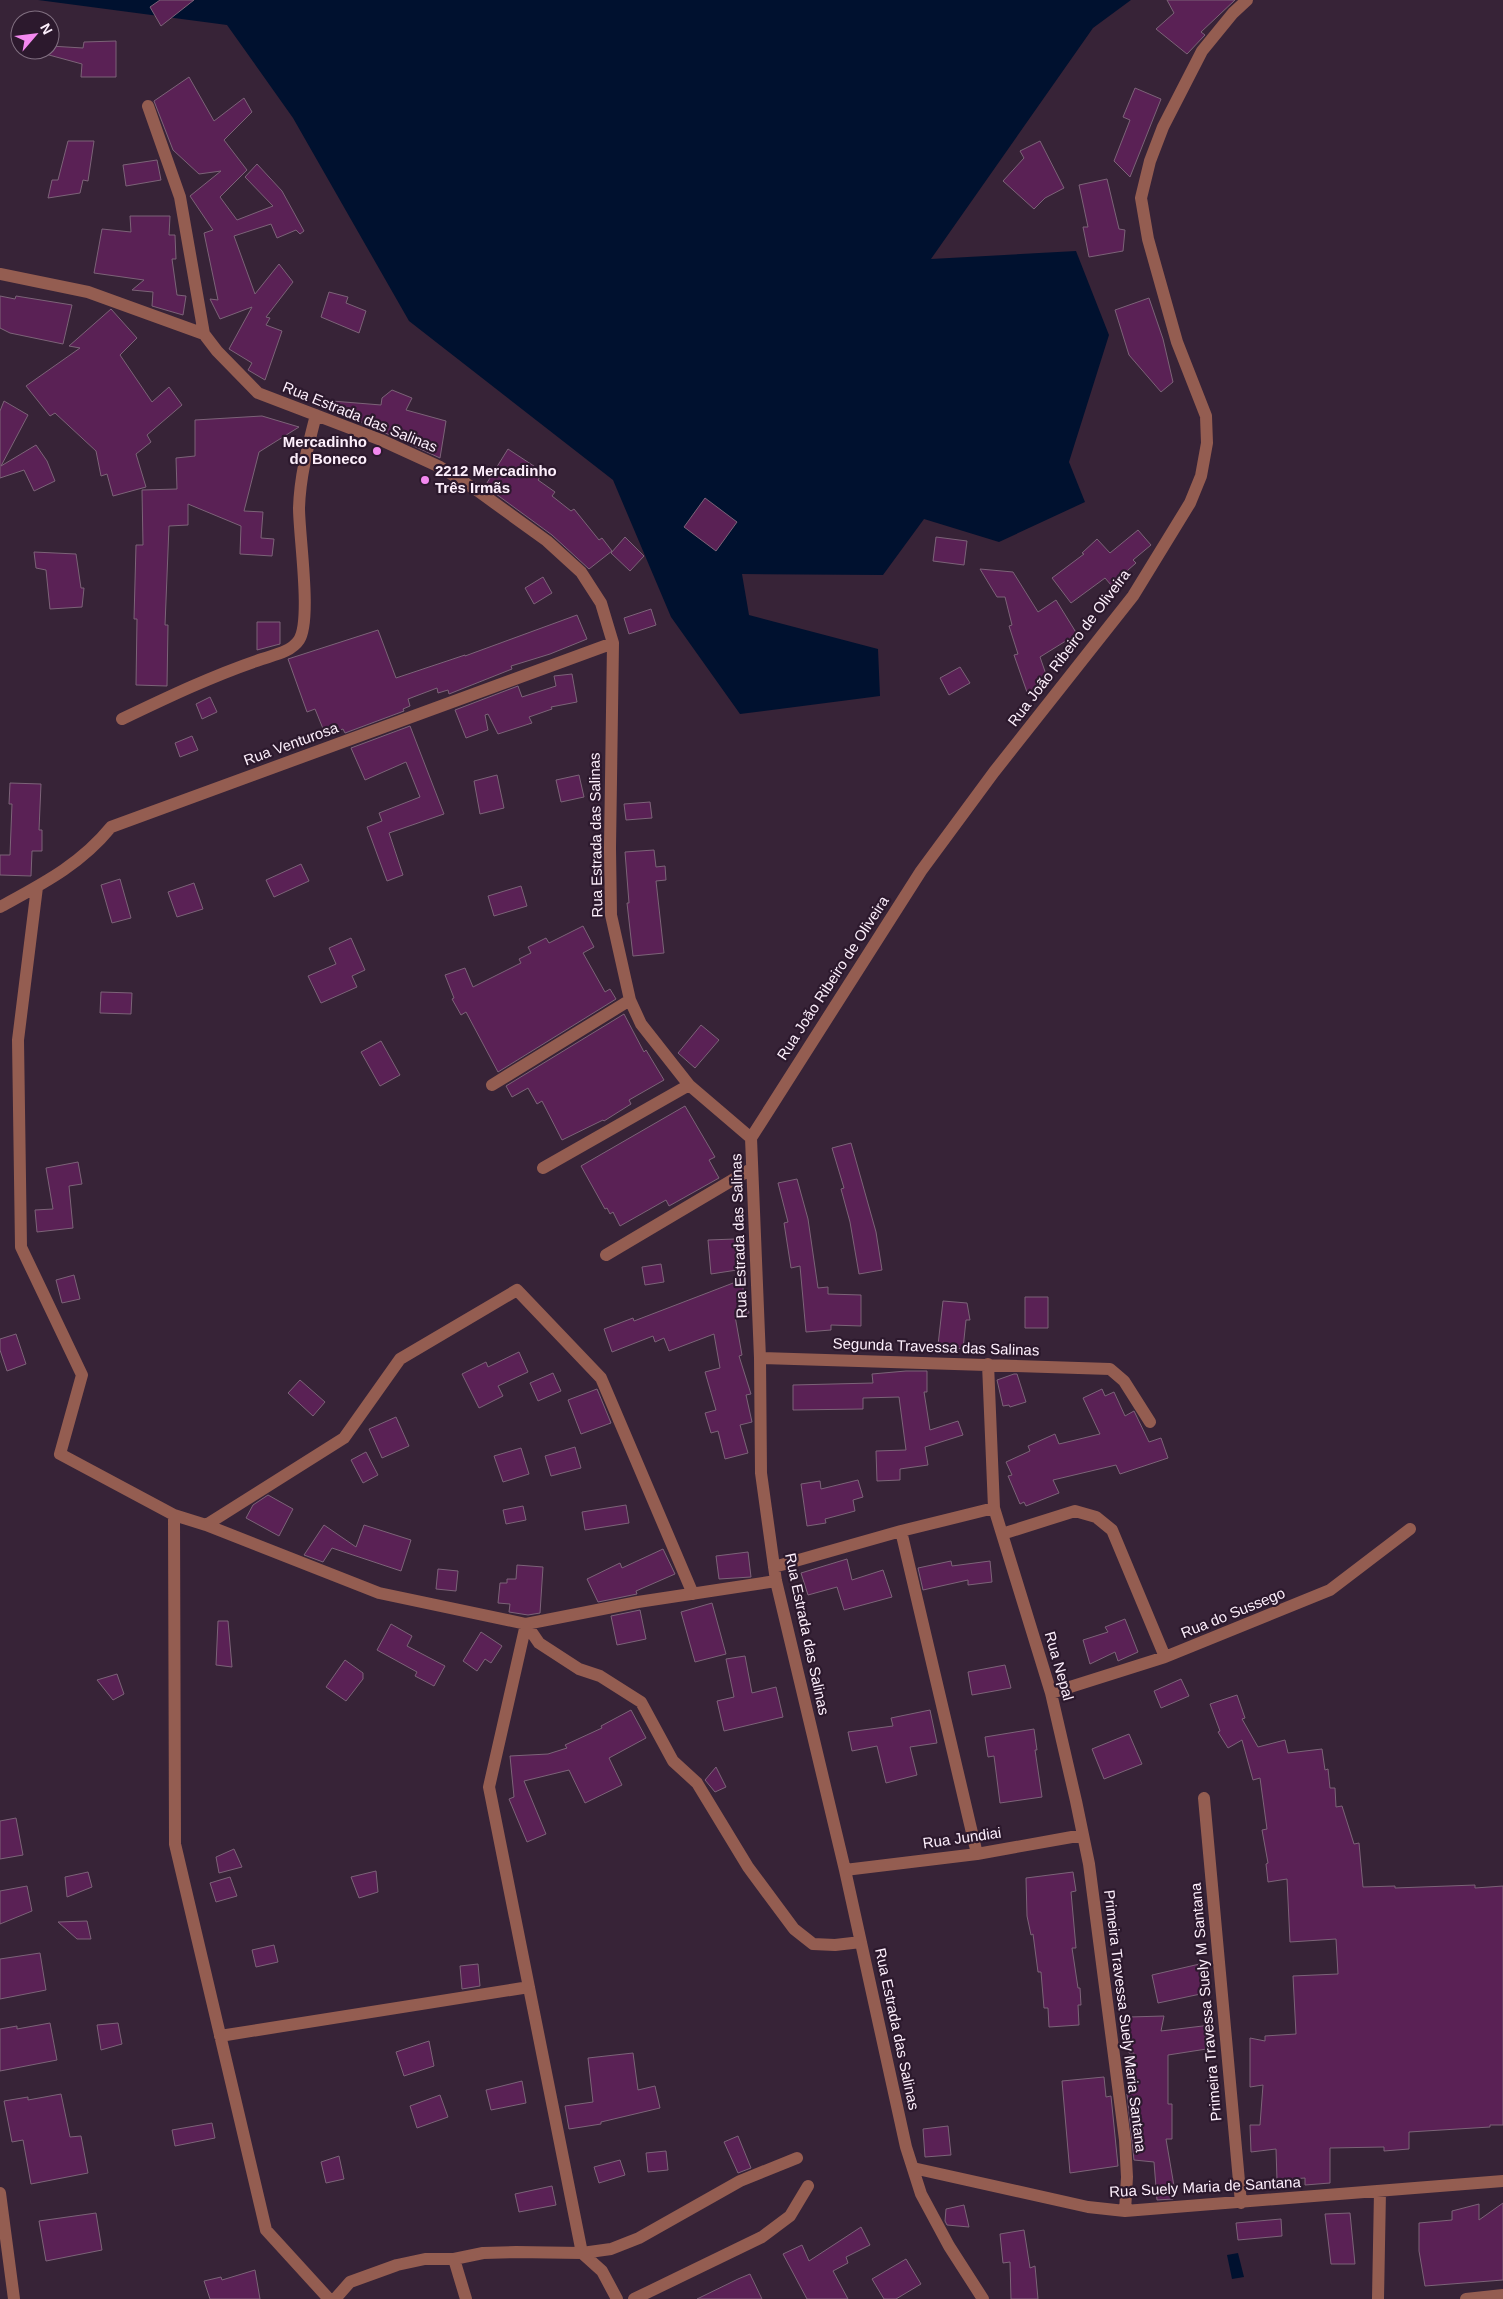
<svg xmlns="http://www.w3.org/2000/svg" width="1503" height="2299" font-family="Helvetica,sans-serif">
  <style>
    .water { fill: #00112f }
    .building { fill: #5a2155; stroke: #7c6378 }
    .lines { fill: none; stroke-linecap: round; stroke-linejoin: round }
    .street { stroke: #945d51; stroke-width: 12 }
    .poi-dot { fill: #f489f0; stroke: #2c192d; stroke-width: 2 }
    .labels { text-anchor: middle; stroke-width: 4.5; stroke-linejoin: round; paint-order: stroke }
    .street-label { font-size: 15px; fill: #fdeffc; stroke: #2c192d }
    .poi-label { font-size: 15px; font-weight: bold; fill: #fdeffc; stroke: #2c192d; text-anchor: end }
  </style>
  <rect width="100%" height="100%" fill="#372337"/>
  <!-- water -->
  <path class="water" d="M38 0H1131L1093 28 931 259 1076 251 1109 335 1069 462 1085 502 999 542 924 519 883 575 742 574 749 615 878 649 880 696 740 714 671 617 613 480 409 321 293 118 227 25Z
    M1238 2253 1244 2277 1232 2279 1227 2255Z"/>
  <!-- building -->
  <path class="building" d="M160 0H194L161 26 150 7Z
    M1167 0H1235L1201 32 1205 35 1187 54 1156 29 1174 13Z
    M116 41V77H81L82 64 38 52 39 50H50V46L83 48 84 42Z
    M189 77 214 121 244 98 252 112 224 140 247 170 220 197 237 220 273 206 245 177 257 164 282 191 304 231 300 234 296 230 277 238 271 224 234 236 255 294 279 264 293 282 266 317 270 318 266 325 282 331 265 380 248 370 252 363 229 349 252 307 220 319 210 299 218 300 204 233 213 230 190 196 221 171 199 174 173 150 154 101Z
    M1135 88 1161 99 1130 177 1114 161 1130 120 1123 117Z
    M68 141H94L88 181 83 180 80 193 48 198 52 180H58Z
    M1040 141 1064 188 1045 198 1034 209 1003 181 1024 158 1020 151Z
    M157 160 161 180 126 186 123 165Z
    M1107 179 1119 229 1125 230 1123 251 1089 257 1083 227H1088L1079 185Z
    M130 216H170L169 235H175L176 259H172L177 295 186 296 183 315 152 306 153 292 132 290 144 280 94 273 102 229 131 232Z
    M329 292 348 297 346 303 366 311 359 333 321 317Z
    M0 296 15 299 16 296 72 305 63 344 10 333 0 328Z
    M1149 298 1163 339 1173 382 1161 392 1129 355 1115 310Z
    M111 309 137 338 120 355 152 402 169 387 182 405 147 435 151 442 136 454 146 487 113 496 107 474 101 476 96 451 55 413 50 416 26 386 80 348 69 346Z
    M392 390 412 398 406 410 446 421 440 458 320 403V400L381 405 382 398Z
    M4 401 28 415 1 466 36 445 47 461 55 481 34 491 24 470 0 478V411Z
    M262 416 299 427 259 452 244 511 263 512 261 538 274 539 272 556 240 554 241 526 188 504V525L169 526 165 625H168L167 686 136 685 137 619H134L136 545H143L142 490 177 489 176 458 195 456V420Z
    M508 449 543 472 538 480 555 492 552 496 571 511 574 509 599 540 602 538 612 551 589 569 552 535 485 486Z
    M705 498 737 522 716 551 684 527Z
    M1138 530 1151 545 1133 560 1136 563 1111 585 1105 578 1071 603 1052 578 1084 554 1082 553 1097 539 1110 553Z
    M625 537 644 556 630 571 611 553Z
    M936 537 967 541 964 565 933 561Z
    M34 552 76 554 81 588H84L82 607 50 609 46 570 36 568Z
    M980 569 1013 572 1038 612 1056 600 1077 634 1040 657 1048 680 1028 695 1014 655 1018 654 1009 626 1012 625 1005 597H997Z
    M543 577 552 593 534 604 525 588Z
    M651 609 656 625 629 634 624 618Z
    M577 615 587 639 550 654 511 666 512 669 449 694 448 690 438 693 437 688 408 699 410 706 403 709 404 711 345 733 343 729 326 736 315 709 307 712 288 659 378 630 396 678 465 655V656Z
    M257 622H280V644L257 650Z
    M960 667 970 683 949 695 940 678Z
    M572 674 577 702 551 707 552 709 529 717 532 723 498 734 488 714 485 715 488 730 466 738 455 710 518 686 522 697 556 686 554 676Z
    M210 697 217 712 202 719 196 704Z
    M410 726 444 814 389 833 403 875 387 881 367 827 382 821 379 813 420 797 406 762 365 780 351 748Z
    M192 736 198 750 180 757 175 743Z
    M497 775 504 808 480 814 474 781Z
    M579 775 584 797 561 802 556 780Z
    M10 783 41 784 39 830H42V851H32L31 876 0 875V855H10L12 804H9Z
    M650 802 652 818 626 820 624 804Z
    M654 850 656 867 665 866 666 880 656 881 664 953 633 956 627 903H629L625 852Z
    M301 864 309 881 274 897 266 880Z
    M120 879 131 918 112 923 101 885Z
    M194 883 203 909 177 917 168 892Z
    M521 886 527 906 494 916 488 896Z
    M583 926 594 947 583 953 605 992 610 989 616 999 498 1072 466 1012 461 1015 452 999 454 998 445 975 465 968 473 987 521 963 519 959 531 953 528 947 546 938 549 943Z
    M351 938 365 970 352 976 357 987 321 1003 308 976 336 964 329 948Z
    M101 992 132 993 131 1014 100 1013Z
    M624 1014 644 1052 646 1050 664 1080 629 1100 631 1104 604 1121 603 1120 562 1140 542 1101 537 1104 528 1088 512 1097 506 1086Z
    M701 1025 719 1040 695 1068 678 1053Z
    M381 1041 400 1075 380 1086 361 1052Z
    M685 1106 715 1157 709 1160 719 1178 669 1206 666 1200 620 1226 613 1212 610 1214 607 1208 605 1209 581 1166Z
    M851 1143 876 1232 882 1270 859 1274 850 1222 841 1189 844 1188 832 1148Z
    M78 1162 82 1184 69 1186 73 1228 37 1232 35 1210 53 1209 46 1168Z
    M797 1179 808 1219 818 1288 828 1287V1294L861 1295V1326L831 1325V1330L806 1332 800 1266 791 1268 784 1223 788 1222 778 1183Z
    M735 1239 737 1270 711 1274 708 1240Z
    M661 1264 664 1282 645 1285 642 1267Z
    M74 1275 80 1299 62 1303 56 1280Z
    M741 1280 749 1313 735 1316 742 1355 739 1356 751 1394 746 1395 752 1422 740 1425 748 1453 725 1459 718 1431 711 1433 705 1413 716 1410 705 1372 720 1368 714 1334 669 1351 664 1338 655 1342 653 1336 612 1352 604 1329 633 1318 634 1321Z
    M1025 1297H1048V1328H1025Z
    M943 1301 967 1303 970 1320H966L963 1349 938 1345Z
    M16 1334 26 1364 7 1371 0 1350V1339Z
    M519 1352 528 1372 498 1386 503 1396 479 1408 462 1374 486 1362 488 1367Z
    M906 1371H927V1392H924L930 1430 958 1421 963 1435 925 1447 928 1465 900 1469V1480L877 1481 876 1451 906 1450 899 1397 863 1398V1409L793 1410V1385L873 1383 872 1374Z
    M553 1373 561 1391 538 1401 530 1383Z
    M1014 1374H1017L1026 1402 1010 1407 1009 1405 1003 1406 997 1380Z
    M300 1380 325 1402 313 1416 288 1393Z
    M597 1389 611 1423 581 1434 568 1400Z
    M1102 1389 1105 1396 1114 1392 1125 1416 1134 1411 1149 1442 1161 1438 1168 1458 1120 1474 1116 1465 1053 1480 1059 1493 1026 1506 1024 1502 1020 1504 1008 1476 1012 1475 1006 1462 1030 1451 1028 1446 1055 1434 1059 1444 1100 1434 1083 1398Z
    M396 1417 409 1446 382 1458 369 1429Z
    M575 1447 581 1468 551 1476 545 1456Z
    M521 1448 529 1474 503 1482 494 1456Z
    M366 1452 378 1475 363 1483 351 1460Z
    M858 1480 863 1497 853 1500 855 1511 825 1519 826 1523 807 1526 801 1484 820 1481 821 1489Z
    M268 1495 293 1509 279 1536 246 1518 253 1505Z
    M626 1505 629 1523 585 1530 582 1512Z
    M523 1506 526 1520 506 1524 503 1510Z
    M324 1525 356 1547 364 1525 411 1540 401 1571 332 1548 323 1562 304 1555Z
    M663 1549 675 1574 636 1591 637 1594 598 1602 587 1579 620 1563 622 1568Z
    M748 1552 751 1577 719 1579 716 1556Z
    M847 1559 852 1580 883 1570 892 1597 844 1610 837 1587 808 1595 801 1573Z
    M951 1561 952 1566 990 1561 992 1582 968 1585V1580L923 1590 918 1568Z
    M517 1565 543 1567 540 1613 528 1615 509 1612 510 1604 498 1603 500 1583H507V1579H516Z
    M438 1569 458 1571 456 1591 436 1589Z
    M712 1603 726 1654 695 1662 681 1612Z
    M640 1610 646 1639 617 1645 611 1616Z
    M1125 1619 1138 1652 1118 1661 1115 1652 1090 1664 1083 1640 1108 1632 1105 1627Z
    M218 1621H228L232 1667 216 1665Z
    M391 1624 412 1636 407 1646 445 1666 434 1686 415 1676 417 1672 377 1650Z
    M481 1632 502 1646 491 1663 485 1659 477 1671 463 1661Z
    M745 1656 752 1693 776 1687 783 1717 724 1731 717 1701 734 1697 726 1659Z
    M345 1660 363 1673V1679L346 1701 326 1687Z
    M1005 1665 1011 1688 972 1695 968 1672Z
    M117 1674 124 1694 113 1700 97 1680Z
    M1181 1679 1189 1696 1161 1708 1154 1691Z
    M1237 1695 1245 1718 1242 1719 1258 1747 1285 1740 1288 1753 1322 1749 1325 1770 1328 1769 1330 1788H1335L1336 1807 1342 1806 1354 1844 1359 1843 1363 1887 1395 1886V1888L1475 1885V1888L1503 1886V2125H1490V2127L1409 2132V2149L1384 2151V2147L1330 2148V2183L1305 2185V2178L1277 2180 1276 2149 1251 2152 1250 2125H1260L1263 2085 1250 2087V2038L1265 2041V2036L1296 2034 1293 1976 1338 1974 1336 1939 1290 1942 1287 1879 1268 1882 1266 1864 1268 1863 1262 1830 1267 1829 1260 1778 1253 1780 1242 1740 1228 1748 1218 1732 1220 1731 1210 1704Z
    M631 1710 646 1738 609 1758 622 1785 585 1803 569 1770 524 1781 546 1834 527 1842 509 1799 514 1797 510 1756 548 1754 567 1748 565 1745 602 1728 601 1726Z
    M930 1710 937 1743 910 1747 917 1775 886 1783 877 1746 852 1751 848 1732 893 1726 891 1718Z
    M1034 1729 1037 1750H1035L1042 1797 1000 1803 994 1756 988 1757 985 1737Z
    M1129 1734 1142 1764 1104 1779 1092 1749Z
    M716 1767 726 1787 715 1792 705 1780Z
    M16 1818 23 1855 0 1859V1821Z
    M234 1849 242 1867 219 1873 216 1857Z
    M376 1871 378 1892 359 1898 351 1877Z
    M88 1872 92 1887 67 1897 65 1877Z
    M1073 1872 1076 1891 1071 1892 1076 1948H1072L1078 1988H1080L1081 2005H1078L1079 2025 1049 2027 1048 2008H1044L1041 1972H1038L1033 1934 1031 1935 1027 1916 1026 1878Z
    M230 1877 237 1896 216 1902 210 1883Z
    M27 1886 32 1911 0 1924V1891Z
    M87 1921 91 1939H77L58 1922Z
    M274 1945 278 1962 256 1967 252 1950Z
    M40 1953 46 1990 0 1999V1959Z
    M1204 1963 1210 1992 1158 2003 1152 1975Z
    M478 1964 480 1986 462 1989 460 1966Z
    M1164 2016 1161 2031 1211 2025 1213 2048 1168 2055V2104H1172V2139H1166L1175 2192 1173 2199 1157 2200 1154 2162 1134 2160 1127 2094 1133 2093 1134 2053H1129V2017Z
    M50 2023 57 2060 0 2071V2029L17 2026V2029Z
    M118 2023 122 2044 101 2050 97 2025Z
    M429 2041 434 2066 404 2076 396 2052Z
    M633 2053 638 2090 655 2086 660 2108 601 2122V2124L569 2129 565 2106 593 2102 588 2058Z
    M1104 2077 1106 2097 1111 2096 1118 2166 1070 2173 1062 2081Z
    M522 2081 526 2103 491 2110 486 2090Z
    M61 2094 70 2137 81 2136 88 2173 31 2184 23 2140 12 2142 4 2101 28 2097V2100Z
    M440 2095 448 2117 417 2128 410 2106Z
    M212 2123 215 2138 175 2146 172 2130Z
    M948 2126 951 2155 925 2157 923 2129Z
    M738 2136 751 2168 738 2173 724 2142Z
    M666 2151 668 2170 648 2172 646 2153Z
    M339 2156 344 2179 326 2183 321 2162Z
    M620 2160 625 2175 599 2183 594 2167Z
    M552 2186 556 2205 519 2212 515 2194Z
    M1503 2203V2280L1425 2286 1419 2251V2223L1452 2220V2211L1479 2204V2220Z
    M964 2205 969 2227 947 2225 945 2221 946 2209Z
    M96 2213 102 2250 46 2261 39 2221Z
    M1350 2213 1355 2264H1331L1325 2214Z
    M1281 2219 1282 2236 1238 2240 1236 2223Z
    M861 2227 870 2245 846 2257 848 2263 833 2271 848 2299H807L783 2254 802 2245 809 2261Z
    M1024 2230 1030 2268 1035 2266 1038 2299H1011L1010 2262 1003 2263 1000 2234Z
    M906 2259 921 2284 896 2299H884L872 2279Z
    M255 2270 260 2299H210L204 2281 221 2277 222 2280Z
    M750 2274 762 2299H697L738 2279Z"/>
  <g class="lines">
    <!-- street -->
    <path class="street" d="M148 106 180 197 204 334 217 351 258 393 381 440 440 467 478 491 547 541 581 572 601 603 613 643 610 848 611 915 630 1000 641 1024 689 1085 751 1138 760 1358 761 1473 776 1581 845 1870 906 2147 921 2194 949 2246 983 2299
      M0 274 88 292 204 334
      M122 719C168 697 214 675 262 659 274 655 291 652 299 640 312 620 299 536 299 508 300 476 308 446 316 415
      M37 887 18 1040 21 1247 82 1375 60 1454 174 1515 206 1525 379 1593 526 1624 638 1602 776 1581
      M0 907C42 884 80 865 111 827L613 643
      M492 1085 630 1000
      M751 1138 921 871 994 772 1133 596 1190 503 1201 476 1207 443 1206 416 1177 342 1148 239 1141 198 1150 161 1163 127 1202 51 1233 13 1247 0
      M543 1168 689 1085
      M606 1255 751 1169
      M760 1358 1110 1369 1124 1381 1150 1422
      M988 1364 994 1508 1051 1693 1076 1801 1089 1864 1125 2140 1127 2177 1125 2211
      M174 1515 175 1844 266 2230 329 2299
      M206 1525 344 1438 400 1359 517 1290 601 1378 693 1594
      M901 1531 977 1854
      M1002 1534 1075 1511 1096 1517 1112 1530 1165 1657
      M774 1567 901 1531 994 1508
      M526 1624 489 1787 582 2253 602 2271 617 2299
      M526 1624 539 1643 579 1669 600 1676 641 1702 673 1761 697 1783 748 1867 794 1929 813 1944 835 1945 861 1942
      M1051 1693 1165 1657 1330 1590 1410 1529
      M1204 1798 1241 2203
      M845 1870 977 1854 1083 1835
      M220 2036 529 1987
      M913 2168 1088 2207 1125 2211 1503 2181
      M0 2193 14 2299
      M454 2259 466 2299
      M335 2299 350 2282 397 2265 425 2259H454L483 2253 516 2252 582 2253 611 2249 639 2238 740 2181 797 2158
      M634 2299 762 2237 790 2216 808 2186
      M1378 2299 1380 2191
      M1466 2299 1503 2295"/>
  </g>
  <!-- markers -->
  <g class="poi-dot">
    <circle cx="377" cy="451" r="5"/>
    <circle cx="425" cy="480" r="5"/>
  </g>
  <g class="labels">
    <!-- street labels -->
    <g class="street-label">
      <text transform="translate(360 417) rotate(22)" y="5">Rua Estrada das Salinas</text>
      <text transform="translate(1069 648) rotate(-53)" y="5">Rua João Ribeiro de Oliveira</text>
      <text transform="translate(291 744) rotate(-20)" y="5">Rua Venturosa</text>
      <text transform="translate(596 835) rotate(-91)" y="5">Rua Estrada das Salinas</text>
      <text transform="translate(833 978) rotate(-57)" y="5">Rua João Ribeiro de Oliveira</text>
      <text transform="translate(739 1236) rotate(-92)" y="5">Rua Estrada das Salinas</text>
      <text transform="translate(936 1347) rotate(2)" y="5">Segunda Travessa das Salinas</text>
      <text transform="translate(1233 1613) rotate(-22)" y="5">Rua do Sussego</text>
      <text transform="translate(807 1634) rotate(78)" y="5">Rua Estrada das Salinas</text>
      <text transform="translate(1059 1666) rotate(74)" y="5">Rua Nepal</text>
      <text transform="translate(962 1838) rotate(-8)" y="5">Rua Jundiai</text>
      <text transform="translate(1206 2002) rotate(-95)" y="5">Primeira Travessa Suely M Santana</text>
      <text transform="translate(1125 2021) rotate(83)" y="5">Primeira Travessa Suely Maria Santana</text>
      <text transform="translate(897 2029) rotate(78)" y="5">Rua Estrada das Salinas</text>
      <text transform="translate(1205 2187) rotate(-3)" y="5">Rua Suely Maria de Santana</text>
    </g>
    <!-- poi labels -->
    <g class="poi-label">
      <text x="367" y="447">Mercadinho<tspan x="367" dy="17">do Boneco</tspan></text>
      <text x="435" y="476" text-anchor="start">2212 Mercadinho<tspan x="435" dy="17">Três Irmãs</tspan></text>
    </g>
  </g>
  <!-- north arrow -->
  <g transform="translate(35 35) rotate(62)"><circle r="24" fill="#2c192d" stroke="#806f80"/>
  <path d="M0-4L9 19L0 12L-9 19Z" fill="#f489f0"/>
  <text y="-8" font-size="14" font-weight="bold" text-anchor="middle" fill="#fdeffc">N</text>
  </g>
</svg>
